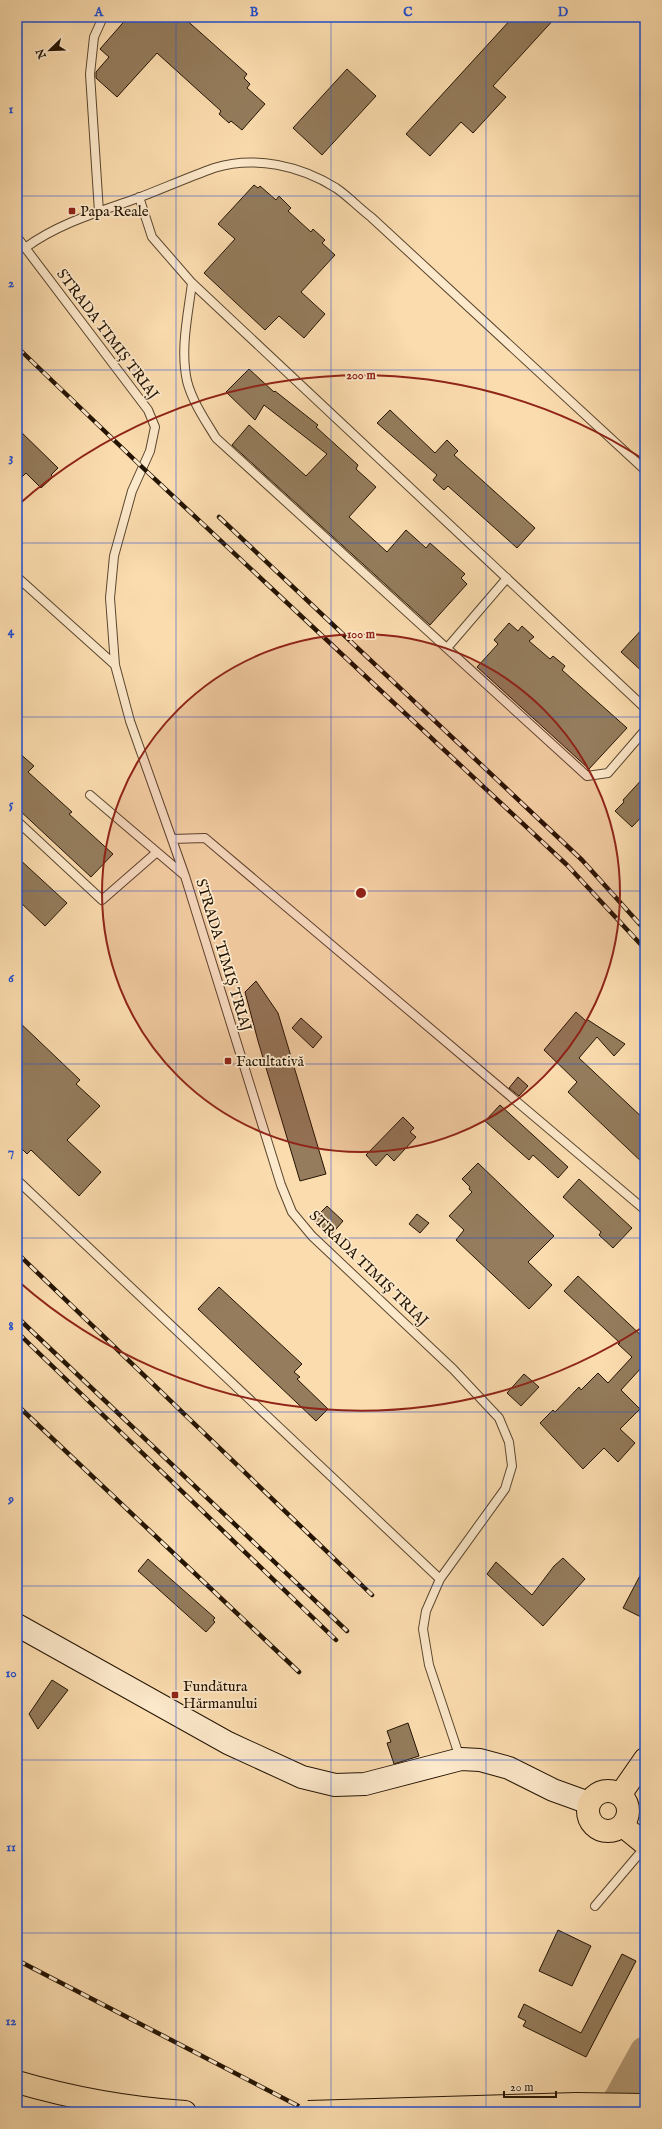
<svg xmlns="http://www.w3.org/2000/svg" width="662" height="2129" font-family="'IM FELL English',serif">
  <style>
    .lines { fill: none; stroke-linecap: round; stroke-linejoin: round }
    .river { stroke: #b29874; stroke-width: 31 }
    .building { fill: #947c5c; stroke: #241403 }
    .service-casing { stroke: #5a462e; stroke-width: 10 }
    .secondary-casing { stroke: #241403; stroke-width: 24 }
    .primary-casing { stroke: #241403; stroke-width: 24 }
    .service { stroke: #fce8ca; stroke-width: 8 }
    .secondary { stroke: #fce8ca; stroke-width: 22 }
    .primary { stroke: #fbdcae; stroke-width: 22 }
    .rail-casing { stroke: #241403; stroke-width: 4.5 }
    .rail { stroke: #fce8ca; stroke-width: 3; stroke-dasharray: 9; stroke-linecap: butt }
    .primary-bridge-casing { stroke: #241403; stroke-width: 24; stroke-linecap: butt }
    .primary-bridge { stroke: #fbdcae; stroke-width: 22 }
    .grid { fill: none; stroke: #1d4ed8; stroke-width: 1; stroke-opacity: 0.55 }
    .ring { fill: none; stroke: #8f2418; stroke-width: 2 }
    .poi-dot { fill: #8f2418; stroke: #fce8ca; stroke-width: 1.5 }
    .labels { text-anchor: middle; stroke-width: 3.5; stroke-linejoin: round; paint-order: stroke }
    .poi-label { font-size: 15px; fill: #241403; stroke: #fce8ca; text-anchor: start }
    .street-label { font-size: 15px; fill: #241403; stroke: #fce8ca }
    .centre { fill: #8f2418; stroke: #fce8ca; stroke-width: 2 }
    .ring-label { font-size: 12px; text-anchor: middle; font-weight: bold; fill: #8f2418; stroke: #fce8ca; stroke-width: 3.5; stroke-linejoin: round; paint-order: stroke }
    .neatline { fill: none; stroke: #1d4ed8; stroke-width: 1.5 }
    .grid-label { font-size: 13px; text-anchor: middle; font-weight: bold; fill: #1d4ed8 }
  </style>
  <rect width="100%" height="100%" fill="#fbdcae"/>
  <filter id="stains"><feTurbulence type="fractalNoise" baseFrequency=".005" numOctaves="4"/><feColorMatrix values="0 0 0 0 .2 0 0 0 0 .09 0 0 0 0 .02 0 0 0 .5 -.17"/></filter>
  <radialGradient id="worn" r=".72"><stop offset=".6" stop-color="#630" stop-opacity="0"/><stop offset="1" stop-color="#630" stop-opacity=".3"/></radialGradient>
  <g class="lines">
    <!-- river -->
    <path class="river" d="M612 2112 645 2052"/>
  </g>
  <!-- building -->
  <path class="building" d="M128 17H183L247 74 244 78 250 84 247 88 265 104 242 130 231 121 229 123 219 114 221 111 157 53 117 97 96 78V72L109 57 100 49Z
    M513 17H556L493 86 506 97 473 133 461 122 430 156 406 134Z
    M347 69 376 96 322 155 293 128Z
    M254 185 258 188 260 186 276 200 279 196 291 208 288 211 311 232 313 229 325 240 322 243 335 255 301 292 325 314 304 338 279 316 265 330 204 273 235 239 218 224Z
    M249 369 274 392 275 391 318 425 316 427 358 465 356 469 376 487 349 517 387 552 406 530 426 548 430 543 465 574 461 578 467 584 430 625 232 445 249 425 306 476 327 454 264 405 255 420 226 392Z
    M390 410 435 453 447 440 458 451 454 455 535 528 517 548 448 486 444 490 433 480 437 475 377 423Z
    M17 428 58 468 51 475 53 477 41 488 26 473 17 482Z
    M509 623 518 631 522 626 534 637 529 641 550 659 553 656 565 666 562 670 627 728 589 769 477 667 498 644 494 640Z
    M645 626V674L621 652Z
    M17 751 34 766 28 772 72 812 69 814 113 854 91 877 17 808Z
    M645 776V813L632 827 615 811 624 802 623 800Z
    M17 857 67 903 45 926 17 899Z
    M256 981 278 1013 326 1174 300 1181 258 1041 245 992Z
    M576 1012 586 1021 588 1020 625 1044 614 1056 597 1037 579 1058 645 1120V1165L568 1092 577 1082 544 1050Z
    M301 1018 322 1037 313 1048 292 1028Z
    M17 1020 80 1080 76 1084 100 1106 67 1140 101 1172 79 1196 31 1150 27 1154 17 1144Z
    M518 1077 528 1086 519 1096 509 1088Z
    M500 1105 568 1167 558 1178 533 1155 529 1160 485 1121Z
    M403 1117 414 1128 410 1132 416 1137 394 1161 387 1154 376 1166 366 1155Z
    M478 1163 554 1236 528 1262 552 1285 529 1309 456 1240 464 1230 449 1216 472 1192 469 1189 470 1187 462 1179Z
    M579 1179 632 1228 613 1248 599 1235 601 1232 563 1197Z
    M327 1206 343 1221 330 1236 313 1220Z
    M417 1214 429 1223 420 1233 409 1224Z
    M578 1276 645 1339V1370L642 1367 621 1390 640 1409 620 1429 635 1443 618 1462 604 1448 583 1469 540 1423 553 1410 555 1412 579 1387 581 1390 598 1373 608 1383 632 1357 618 1344 620 1343 564 1291Z
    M219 1287 302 1364 294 1372 300 1377 297 1379 328 1409 316 1421 198 1309Z
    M524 1374 539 1387 521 1406 507 1393Z
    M563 1558 585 1579 543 1626 487 1574 496 1562 532 1595 554 1566Z
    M148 1559 215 1618 213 1620 215 1622 206 1632 138 1571Z
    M645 1566V1619L623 1608Z
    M52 1680 68 1690 38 1729 29 1714Z
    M408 1723 419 1756 394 1764 387 1743 391 1742 387 1731Z
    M558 1930 591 1946 572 1986 539 1971Z
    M622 1954 636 1961 586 2057 523 2026 526 2021 518 2017 524 2004 581 2033Z"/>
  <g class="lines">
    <!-- service casing -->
    <g class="service-casing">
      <path id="service" d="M139 197 152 237 192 283 645 708
        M99 212 90 74 94 37 103 17
        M17 237 148 410 155 427 150 451 132 491 114 556 110 598 115 665 130 721 185 876 281 1185 292 1212 312 1236 453 1369 499 1418 509 1442 512 1466 505 1489 440 1579 426 1611 423 1629 429 1665 460 1758
        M25 248C59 223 99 212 138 198 164 188 189 177 214 168 255 155 301 166 336 188 348 196 359 208 371 217L645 470
        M192 283C188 315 180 349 187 381 192 401 205 420 216 438L587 776 608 773 645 730
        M17 577 115 665
        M447 648 507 578
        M90 795 184 875
        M17 821 102 900 157 852
        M172 839 205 838 645 1210
        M17 1180 440 1579
        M595 1906 645 1847"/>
    </g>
    <!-- secondary casing -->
    <g class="secondary-casing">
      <path id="secondary" d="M17 1625 228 1743 302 1777 335 1785 365 1784 461 1759 480 1760 509 1768 553 1790 589 1803"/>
    </g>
    <!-- primary casing -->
    <g class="primary-casing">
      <path id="primary" d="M588 1811a20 20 0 1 1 40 0a20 20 0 1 1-40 0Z
        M620 1795 645 1759
        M623 1826 645 1844
        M17 2082C75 2099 126 2108 185 2112"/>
    </g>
    <!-- service -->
    <use href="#service" class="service"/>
    <!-- secondary -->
    <use href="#secondary" class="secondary"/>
    <!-- primary -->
    <use href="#primary" class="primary"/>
    <!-- rail casing -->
    <g class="rail-casing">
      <path id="rail" d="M17 347 142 467 567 865 645 949
        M219 517 582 860 645 930
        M17 1253 372 1595
        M17 1317 347 1631
        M17 1332 336 1640
        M17 1405 299 1672
        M17 1960 310 2112"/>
    </g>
    <!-- rail -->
    <use href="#rail" class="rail"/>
    <!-- primary-bridge casing -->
    <g class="primary-bridge-casing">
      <path id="primary-bridge" d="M308 2112 576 2104 645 2105"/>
    </g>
    <!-- primary-bridge -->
    <use href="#primary-bridge" class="primary-bridge"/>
  </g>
  <!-- grid -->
  <path class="grid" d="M176 17V2112M331 17V2112M486 17V2112M17 196H645M17 370H645M17 543H645M17 717H645M17 891H645M17 1064H645M17 1238H645M17 1412H645M17 1586H645M17 1760H645M17 1933H645"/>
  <!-- distance rings -->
  <circle cx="361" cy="893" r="259" fill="#8f2418" fill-opacity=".12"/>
  <g class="ring">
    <circle cx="361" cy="893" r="259"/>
    <path d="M643 1327A518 518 0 0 1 18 1281M18 505A518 518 0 0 1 643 459"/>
  </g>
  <!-- markers -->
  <g class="poi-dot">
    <rect x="68" y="207" width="8" height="8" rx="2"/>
    <rect x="224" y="1057" width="8" height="8" rx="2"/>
    <rect x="171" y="1691" width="8" height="8" rx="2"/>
  </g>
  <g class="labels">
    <!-- poi labels -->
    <g class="poi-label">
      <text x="80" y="216">Papa Reale</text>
      <text x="236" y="1066">Facultativă</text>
      <text x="183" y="1691">Fundătura<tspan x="183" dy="17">Hărmanului</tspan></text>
    </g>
    <!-- street labels -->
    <g class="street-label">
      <text transform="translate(108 334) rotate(53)" y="5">STRADA TIMIȘ TRIAJ</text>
      <text transform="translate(224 955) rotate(73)" y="5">STRADA TIMIȘ TRIAJ</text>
      <text transform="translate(369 1268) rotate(44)" y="5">STRADA TIMIȘ TRIAJ</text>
    </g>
  </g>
  <circle cx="361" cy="893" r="6" class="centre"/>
  <g class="ring-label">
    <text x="361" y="379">200 m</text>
    <text x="361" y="638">100 m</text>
  </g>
  <!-- margin -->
  <rect width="662" height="2129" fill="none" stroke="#fbdcae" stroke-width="44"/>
  <!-- north arrow -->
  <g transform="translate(50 50) rotate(247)" stroke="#fce8ca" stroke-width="3" paint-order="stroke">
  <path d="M0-3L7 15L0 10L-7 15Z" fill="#241403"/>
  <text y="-6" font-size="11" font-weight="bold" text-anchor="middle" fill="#241403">N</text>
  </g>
  <!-- scale -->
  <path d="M504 2091v6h52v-6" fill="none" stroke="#241403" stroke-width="2"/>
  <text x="510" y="2091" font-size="12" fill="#241403" stroke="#fce8ca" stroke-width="3" paint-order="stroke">20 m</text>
  <rect x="22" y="22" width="618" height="2085" class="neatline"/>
  <g class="grid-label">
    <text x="99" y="16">A</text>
    <text x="254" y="16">B</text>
    <text x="408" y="16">C</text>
    <text x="563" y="16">D</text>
    <text x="11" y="113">1</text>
    <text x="11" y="287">2</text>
    <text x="11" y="461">3</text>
    <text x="11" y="635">4</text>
    <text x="11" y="808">5</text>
    <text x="11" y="982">6</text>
    <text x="11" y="1156">7</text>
    <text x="11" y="1330">8</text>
    <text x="11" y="1503">9</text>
    <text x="11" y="1677">10</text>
    <text x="11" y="1851">11</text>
    <text x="11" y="2025">12</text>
  </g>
  <rect width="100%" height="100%" filter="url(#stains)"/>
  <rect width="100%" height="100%" fill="url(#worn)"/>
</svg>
